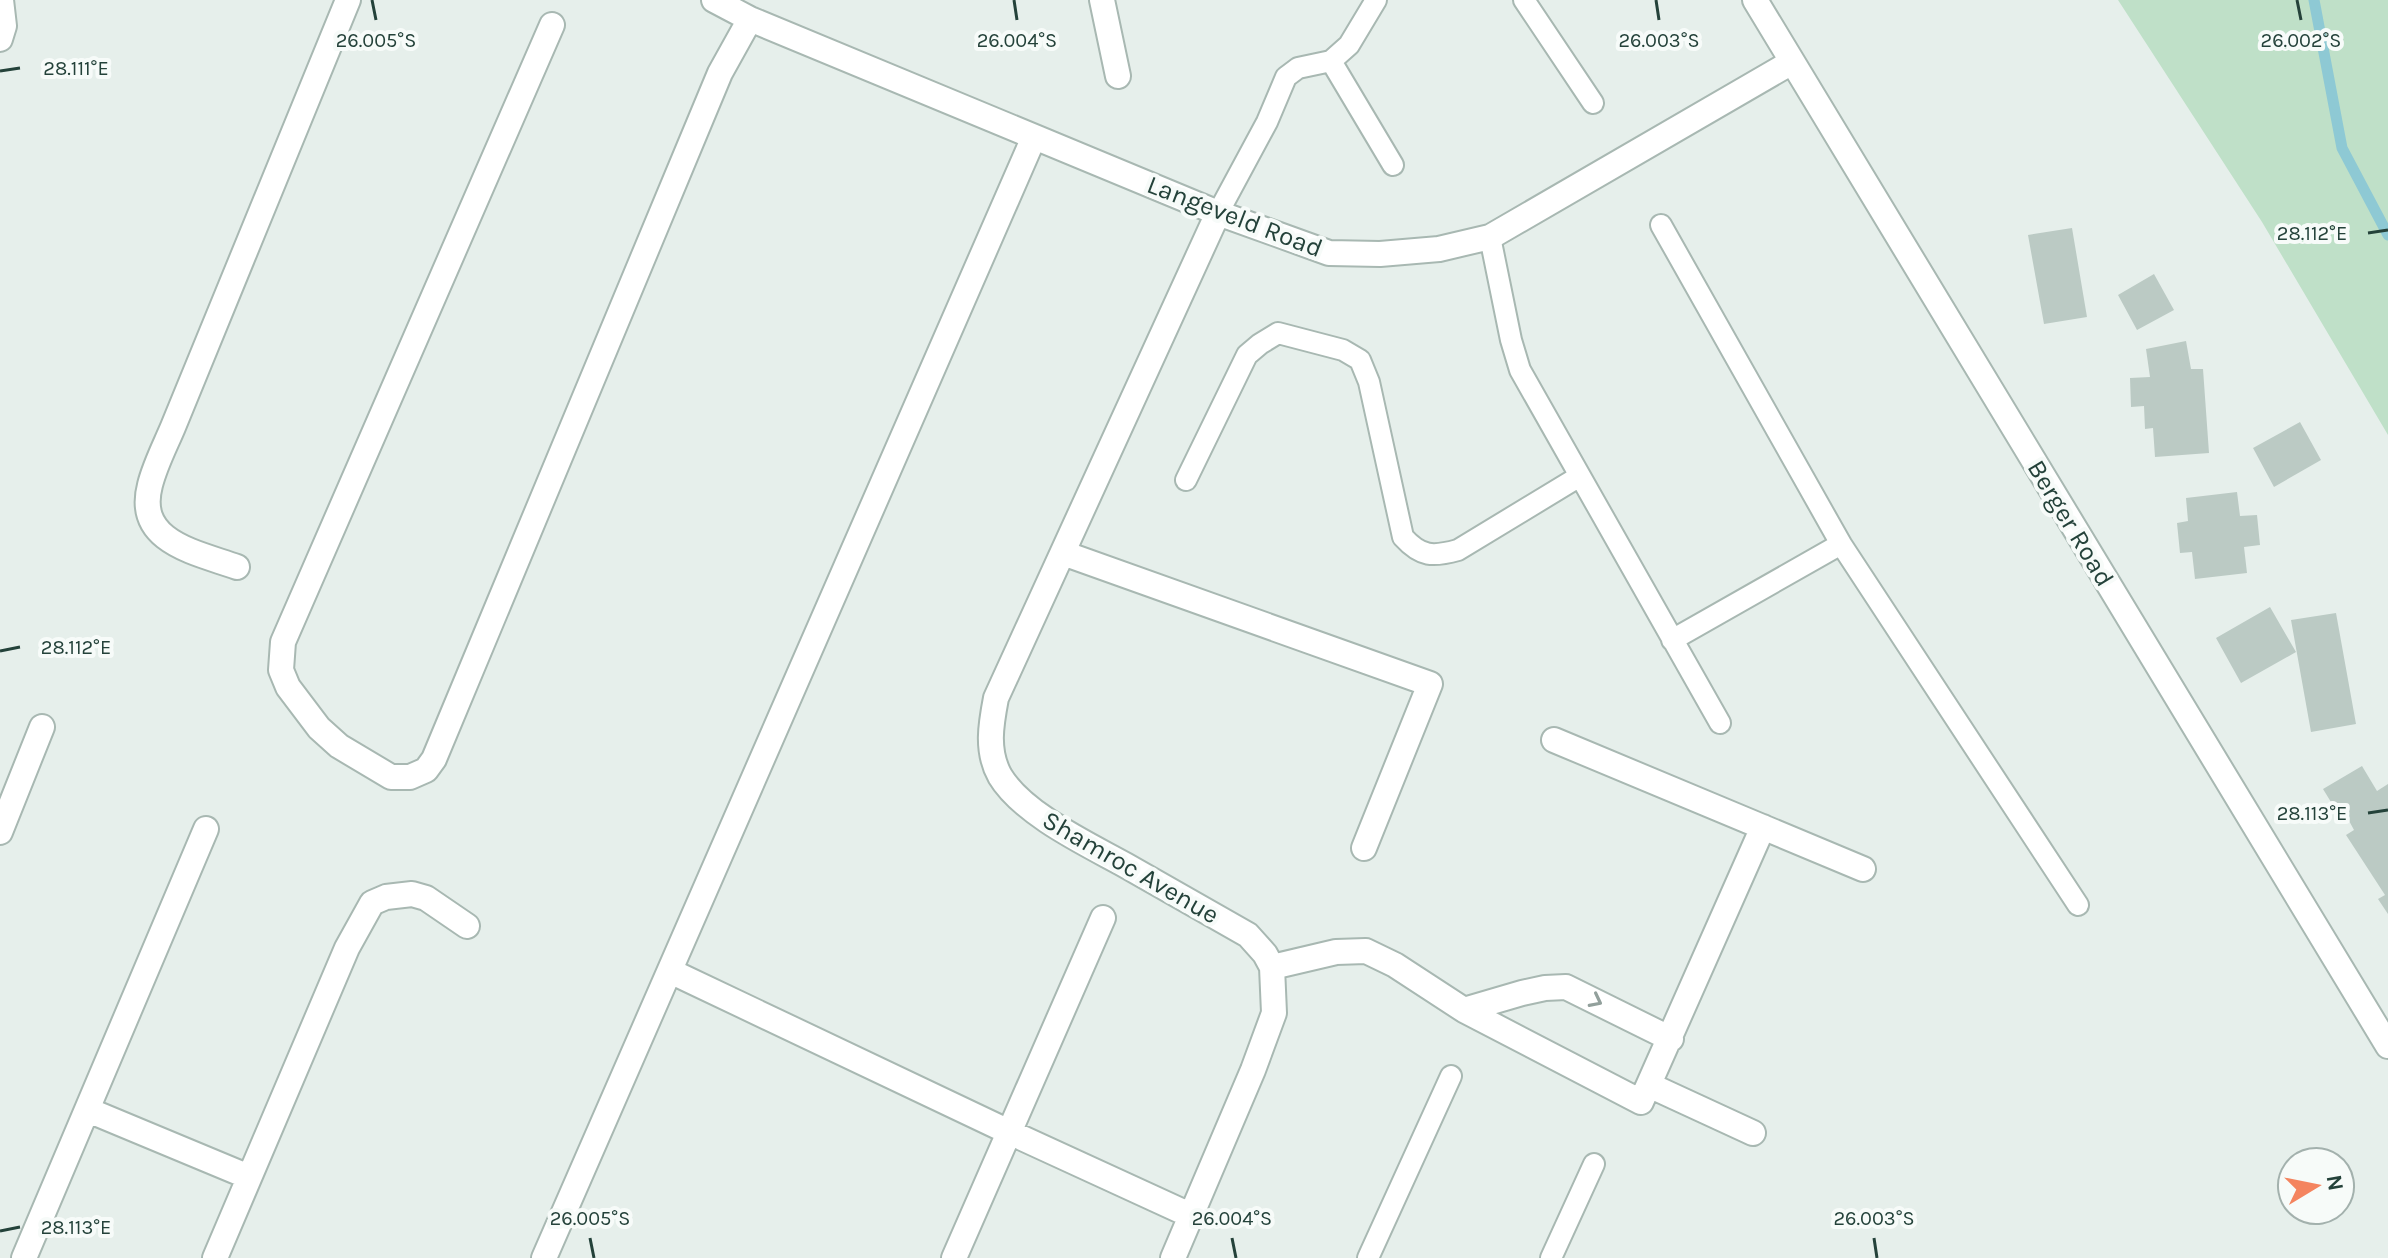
<svg xmlns="http://www.w3.org/2000/svg" width="2388" height="1258" font-family="Karla,sans-serif">
  <style>
    .green { fill: #bfe0c8 }
    .lines { fill: none; stroke-linecap: round; stroke-linejoin: round }
    .stream { stroke: #8ec9d4; stroke-width: 11 }
    .building { fill: #bbcac4 }
    .lane-casing { stroke: #a8b8b2; stroke-width: 24 }
    .street-casing { stroke: #a8b8b2; stroke-width: 28 }
    .lane { stroke: #fff; stroke-width: 20 }
    .street { stroke: #fff; stroke-width: 24 }
    .oneway { stroke: #92a09c }
    .ticks { fill: none; stroke: #24423a; stroke-width: 3 }
    .labels { text-anchor: middle; stroke-width: 8; stroke-linejoin: round; paint-order: stroke }
    .street-label { font-size: 26px; fill: #24423a; stroke: #f7fbf9 }
    .ticks-label { font-size: 20px; text-anchor: middle; fill: #24423a; stroke: #f7fbf9; stroke-width: 8; stroke-linejoin: round; paint-order: stroke }
  </style>
  <rect width="100%" height="100%" fill="#e6efeb"/>
  <!-- green -->
  <path class="green" d="M2118 0H2388V435L2262 222Z"/>
  <g class="lines">
    <!-- stream -->
    <path class="stream" d="M2314 0 2342 148 2388 235"/>
  </g>
  <!-- building -->
  <path class="building" d="M2072 228 2087 317 2044 324 2028 235Z
    M2154 274 2174 310 2137 330 2118 295Z
    M2186 341 2191 369H2203L2209 453 2155 457 2153 428 2145 429 2144 406 2131 407 2130 378 2150 377 2146 349Z
    M2300 422 2321 460 2274 487 2253 448Z
    M2237 492 2240 516 2257 515 2260 545 2244 547 2247 573 2195 579 2192 552 2180 553 2177 523 2188 521 2186 498Z
    M2270 607 2296 652 2241 683 2216 638Z
    M2336 613 2356 724 2311 732 2291 620Z
    M2362 766 2377 791 2388 784V914L2378 899 2385 895 2346 835 2354 830 2347 817 2342 820 2323 789Z"/>
  <g class="lines">
    <!-- lane casing -->
    <g class="lane-casing">
      <path id="lane" d="M1524 0 1593 103
        M1331 61 1393 165
        M1218 213 1267 122 1286 77 1298 68 1331 61 1349 45 1376 0
        M1661 225 1841 544 1672 640
        M1490 237 1511 340 1520 370 1720 723
        M1186 480 1247 355 1260 344 1278 333 1343 350 1360 360 1369 382 1403 537C1421 557 1433 557 1458 550L1580 476
        M1841 544 2078 905
        M1368 1258 1451 1076
        M1551 1258 1594 1164"/>
    </g>
    <!-- street casing -->
    <g class="street-casing">
      <path id="street" d="M714 0 750 19 1218 213 1329 253 1380 254 1439 249 1490 237 1792 62
        M1102 0 1118 76
        M1755 0 2388 1046
        M552 25 283 642 281 670 288 687 319 728 339 746 391 777H410L426 770 434 759 720 73 750 19
        M0 39 4 26 1 0
        M1063 553 1430 684 1364 848
        M237 567C195 552 135 542 150 485 155 465 165 446 173 427L348 0
        M1554 740 1863 869
        M0 832 42 727
        M1272 967 1336 952 1366 951 1395 965 1464 1010 1641 1102 1763 827
        M670 971 1009 1132 1192 1216
        M1464 1010 1522 993 1545 988 1566 987 1671 1039
        M1649 1085 1753 1133
        M88 1110 249 1177
        M24 1258 206 829
        M215 1258 347 948 372 903 386 897 412 894 426 898 467 926
        M544 1258 1034 137
        M954 1258 1103 918
        M1173 1258 1253 1070 1274 1013 1272 967 1265 954 1248 935C1207 912 1166 888 1125 865 1087 844 1023 814 1000 776 986 751 991 724 996 698L1218 213"/>
    </g>
    <!-- lane -->
    <use href="#lane" class="lane"/>
    <!-- street -->
    <use href="#street" class="street"/>
  </g>
  <!-- one-way arrows -->
  <defs><path id="oneway-chevron" d="M-2-3.5L2.5 0L-2 3.5" fill="none" stroke-width="1.6" stroke-linecap="round" stroke-linejoin="round" transform="scale(2)"/></defs>
  <use class="oneway" href="#oneway-chevron" transform="translate(1596 1001) rotate(27)"/>
  <!-- ticks -->
  <path class="ticks" d="M372 0 376 20M1014 0 1017 20M1656 0 1659 20M2297 0 2301 20M0 71 20 68M2368 233 2388 230M0 651 20 647M2368 813 2388 810M0 1231 20 1227M590 1238 594 1258M1232 1238 1236 1258M1874 1238 1877 1258"/>
  <g class="labels">
    <!-- street labels -->
    <g class="street-label">
      <text transform="translate(1235 216) rotate(21)" y="9">Langeveld Road</text>
      <text transform="translate(2071 523) rotate(59)" y="9">Berger Road</text>
      <text transform="translate(1131 867) rotate(30)" y="9">Shamroc Avenue</text>
    </g>
  </g>
  <g class="ticks-label">
    <text x="2301" y="47">26.002°S</text>
    <text x="376" y="47">26.005°S</text>
    <text x="1017" y="47">26.004°S</text>
    <text x="1659" y="47">26.003°S</text>
    <text x="76" y="75">28.111°E</text>
    <text x="2312" y="240">28.112°E</text>
    <text x="76" y="654">28.112°E</text>
    <text x="2312" y="820">28.113°E</text>
    <text x="590" y="1225">26.005°S</text>
    <text x="1232" y="1225">26.004°S</text>
    <text x="1874" y="1225">26.003°S</text>
    <text x="76" y="1234">28.113°E</text>
  </g>
  <!-- north arrow -->
  <g transform="translate(2316 1186) rotate(80)"><circle r="38" fill="#f7fbf9" stroke="#a3b1ad" stroke-width="2"/>
  <path d="M0-6L14 30L0 20L-14 30Z" fill="#f4845f"/>
  <text y="-12" font-size="22" font-weight="bold" text-anchor="middle" fill="#24423a">N</text>
  </g>
</svg>
